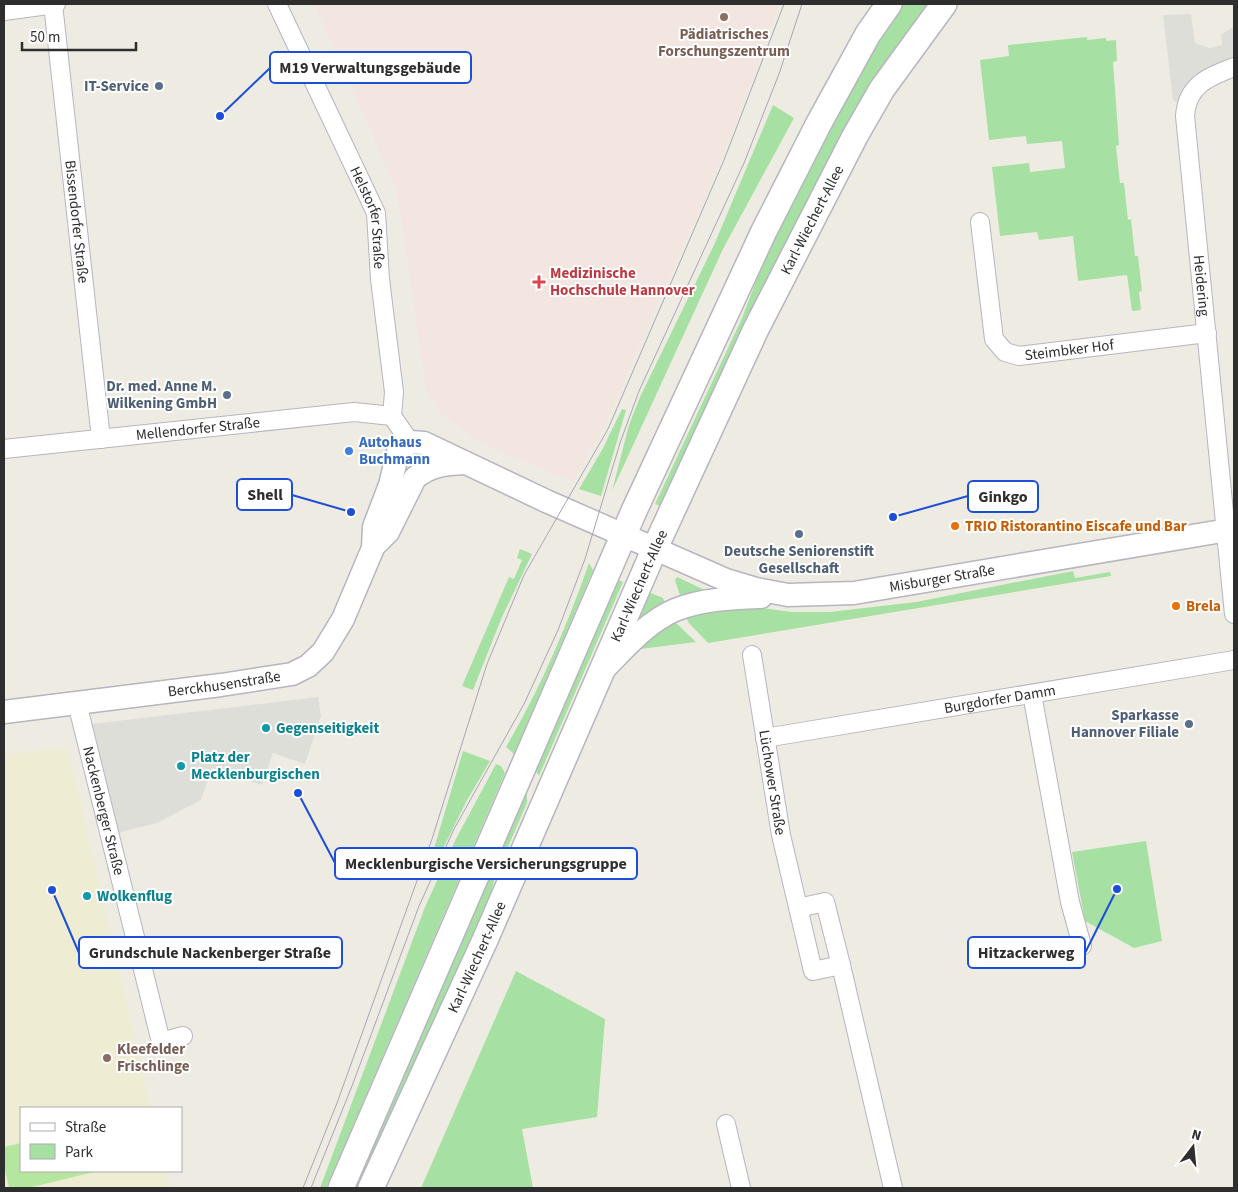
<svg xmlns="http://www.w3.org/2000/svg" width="1238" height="1192" font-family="'Source Sans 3',sans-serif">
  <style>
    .education { fill: #eeecd3 }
    .medical { fill: #f3e5e0 }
    .green { fill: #a7e0a3 }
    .pitch { fill: #b5e69f }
    .plaza { fill: #deded8 }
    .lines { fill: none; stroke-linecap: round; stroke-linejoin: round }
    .minor-casing { stroke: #b6b5c0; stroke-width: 20 }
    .tertiary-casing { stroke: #b6b5c0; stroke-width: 25 }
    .secondary-casing { stroke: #b6b5c0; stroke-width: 28 }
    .minor { stroke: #fff; stroke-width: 18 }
    .tertiary { stroke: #fff; stroke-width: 22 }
    .secondary { stroke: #fff; stroke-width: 25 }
    .tram { stroke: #a7a4b7; stroke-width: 1 }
    .education-dot { fill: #8d6e63; stroke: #fff; stroke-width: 2 }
    .service-dot { fill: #5c6f8a; stroke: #fff; stroke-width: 2 }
    .health-dot { fill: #e0444e; stroke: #fff; stroke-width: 2 }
    .shop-dot { fill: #3f7fe0; stroke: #fff; stroke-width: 2 }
    .food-dot { fill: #e8710a; stroke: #fff; stroke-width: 2 }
    .culture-dot { fill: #0f9aa8; stroke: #fff; stroke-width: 2 }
    .labels { text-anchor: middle; stroke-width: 4; stroke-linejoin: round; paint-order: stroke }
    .education-label { font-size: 15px; font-weight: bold; fill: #785e54; stroke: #fff }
    .service-label { font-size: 15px; font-weight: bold; fill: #4e5e75; stroke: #fff; text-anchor: end }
    .street-label { font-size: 15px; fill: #2e2e2e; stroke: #fff }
    .health-label { font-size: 15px; font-weight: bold; fill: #be3a42; stroke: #fff; text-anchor: start }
    .shop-label { font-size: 15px; font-weight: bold; fill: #366cbe; stroke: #fff; text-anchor: start }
    .food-label { font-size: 15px; font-weight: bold; fill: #c56008; stroke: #fff; text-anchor: start }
    .culture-label { font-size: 15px; font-weight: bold; fill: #0d838f; stroke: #fff; text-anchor: start }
    .leader { fill: none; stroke: #1d4ed8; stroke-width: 2 }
    .callout-dot { fill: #1d4ed8; stroke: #fff; stroke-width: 2 }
    .callout { fill: #fff; stroke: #1d4ed8; stroke-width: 2 }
    .callout-label { font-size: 16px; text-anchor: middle; font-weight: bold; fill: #2e2e2e }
  </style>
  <rect width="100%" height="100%" fill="#eeece2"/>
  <!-- education -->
  <path class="education" d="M57 748 65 749 70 757 151 1108H21V1171H166L170 1188H4V755Z"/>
  <!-- medical -->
  <path class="medical" d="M314 4H779L749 89 714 177 603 429 573 482 496 450 472 437 441 414 426 390 397 191Z"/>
  <!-- green -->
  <path class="green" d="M902 4H931L666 508 655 504 742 318 771 242 857 75Z
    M1087 37V40L1106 38V41L1116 40 1117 61 1113 62 1119 145 1116 146 1120 183H1124L1128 220 1131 219 1135 256H1138L1142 291 1139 292 1141 310 1132 311 1127 275 1078 281 1073 236 1039 240 1037 232 1000 236 992 167 1029 163 1030 172 1065 168 1062 141 1027 144 1026 136 989 140 980 60 1009 56 1008 45Z
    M773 105 794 118 723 249 612 491 629 425 640 397 714 245Z
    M622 409 626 410 601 496 579 489 602 450Z
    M520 549 532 554 502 617 473 690 462 686 509 577 514 579 522 560 517 558Z
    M589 563 593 570 514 754 506 747C540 689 567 626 589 563Z
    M1073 571 1075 578 1110 572 1111 576 708 643 688 622 685 613 748 606 792 612H830L916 602Z
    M677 577 711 593 682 602 675 580Z
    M614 578 623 582 539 776 533 767Z
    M648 592 663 598 667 608 631 633Z
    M675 622 696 642 640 649 664 628Z
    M463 751 490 761 466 802 431 873 427 872Z
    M496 764 501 766 505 773 326 1188H320L425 907 456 839Z
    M527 786V803L495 877 486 913 363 1188H352Z
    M1146 841 1162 941 1134 948 1085 921 1072 852Z
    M516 971 605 1019 597 1117 522 1129 533 1188H421Z"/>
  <!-- pitch -->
  <path class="pitch" d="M21 1143V1171H98L28 1188H9L4 1166V1147Z"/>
  <!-- plaza -->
  <path class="plaza" d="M1191 14 1195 43 1209 48 1222 45 1221 35 1234 26V60L1180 104 1173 100 1163 15Z
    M318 697 321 716 305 764 273 753 262 785 212 768 201 800 157 823 110 835 83 725Z"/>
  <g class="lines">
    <!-- minor casing -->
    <g class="minor-casing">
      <g id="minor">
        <path id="s1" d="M53 4 101 439"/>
        <path id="s2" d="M277 4 376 213 380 279 394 392 392 416 410 442"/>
        <path d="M4 11 56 4"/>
        <path id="s3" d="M1234 67C1208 77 1187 85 1185 116L1234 614"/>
        <path id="s4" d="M980 222 994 339 1005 352 1019 356 1207 333"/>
        <path id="s5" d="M4 449 354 412 392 416"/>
        <path id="s6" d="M752 655 781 835 813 971 841 965 825 902 798 908"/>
        <path d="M1032 694 1070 902 1082 946"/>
        <path id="s7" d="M77 703 161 1042 183 1036"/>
        <path id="s8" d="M765 738 1234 660"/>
        <path d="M841 965 893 1188"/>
        <path d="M726 1124 741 1188"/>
      </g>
    </g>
    <!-- tertiary casing -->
    <g class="tertiary-casing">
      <g id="tertiary">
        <path d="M377 543 388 532 415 478C430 465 446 464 465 463"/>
        <path d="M604 669C625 648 647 622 675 610 701 599 733 598 761 597"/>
        <path id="s9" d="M4 712 221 685 292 674 308 666 323 652 343 619 373 548 374 527 390 485 398 452 410 442 424 443 546 501 726 580 756 589 788 595 854 593 1234 529"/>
      </g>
    </g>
    <!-- secondary casing -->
    <g class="secondary-casing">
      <g id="secondary">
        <path d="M341 1188 634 511 764 231 819 123 868 34 889 4"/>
        <path id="s10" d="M371 1188 485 940 655 548 756 329 855 136 882 89 944 4"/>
      </g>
    </g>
    <!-- minor -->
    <use href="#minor" class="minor"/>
    <!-- tertiary -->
    <use href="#tertiary" class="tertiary"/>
    <!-- secondary -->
    <use href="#secondary" class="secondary"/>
    <!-- tram -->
    <path class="tram" d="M303 1188 337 1103 432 839 487 664 524 575 608 429 724 160 784 4
      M311 1188 352 1086 419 906 454 829 524 704 558 630 585 559 620 443 639 391 744 163 779 74 802 4"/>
  </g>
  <!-- markers -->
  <g class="education-dot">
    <circle cx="724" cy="17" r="5"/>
    <circle cx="107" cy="1058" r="5"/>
  </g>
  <g class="service-dot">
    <circle cx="159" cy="86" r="5"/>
    <circle cx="227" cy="395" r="5"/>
    <circle cx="799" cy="534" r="5"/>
    <circle cx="1189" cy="724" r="5"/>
  </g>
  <path class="health-dot" d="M536.5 274.5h5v5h5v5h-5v5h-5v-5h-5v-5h5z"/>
  <circle class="shop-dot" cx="349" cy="451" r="5"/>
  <g class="food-dot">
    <circle cx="955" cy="526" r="5"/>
    <circle cx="1176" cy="606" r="5"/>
  </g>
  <g class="culture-dot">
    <circle cx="266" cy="728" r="5"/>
    <circle cx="181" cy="766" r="5"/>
    <circle cx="87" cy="896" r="5"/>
  </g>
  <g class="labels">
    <!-- education labels -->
    <g class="education-label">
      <text x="724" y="39">Pädiatrisches<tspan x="724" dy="17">Forschungszentrum</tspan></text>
      <text x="117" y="1054" text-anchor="start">Kleefelder<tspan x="117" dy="17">Frischlinge</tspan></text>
    </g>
    <!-- service labels -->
    <g class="service-label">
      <text x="149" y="91">IT-Service</text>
      <text x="217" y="391">Dr. med. Anne M.<tspan x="217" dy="17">Wilkening GmbH</tspan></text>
      <text x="799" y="556" text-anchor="middle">Deutsche Seniorenstift<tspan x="799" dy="17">Gesellschaft</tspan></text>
      <text x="1179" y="720">Sparkasse<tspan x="1179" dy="17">Hannover Filiale</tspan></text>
    </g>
    <!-- street labels -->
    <g class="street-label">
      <text dy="5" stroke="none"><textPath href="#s2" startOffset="234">Helstorfer Straße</textPath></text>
      <text dy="5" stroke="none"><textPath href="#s10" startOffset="1064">Karl-Wiechert-Allee</textPath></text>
      <text dy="5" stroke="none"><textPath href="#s1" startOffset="219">Bissendorfer Straße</textPath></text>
      <text dy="5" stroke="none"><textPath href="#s3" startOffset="245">Heidering</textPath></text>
      <text dy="5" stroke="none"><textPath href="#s4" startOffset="200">Steimbker Hof</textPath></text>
      <text dy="5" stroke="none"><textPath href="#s5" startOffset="195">Mellendorfer Straße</textPath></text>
      <text dy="5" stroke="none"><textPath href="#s9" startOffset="1125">Misburger Straße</textPath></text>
      <text dy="5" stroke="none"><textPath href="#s10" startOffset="659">Karl-Wiechert-Allee</textPath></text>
      <text dy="5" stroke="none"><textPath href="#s9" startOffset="222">Berckhusenstraße</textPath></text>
      <text dy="5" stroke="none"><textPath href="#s8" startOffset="238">Burgdorfer Damm</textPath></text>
      <text dy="5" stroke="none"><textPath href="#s6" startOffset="129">Lüchower Straße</textPath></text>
      <text dy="5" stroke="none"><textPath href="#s7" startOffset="111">Nackenberger Straße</textPath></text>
      <text dy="5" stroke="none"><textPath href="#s10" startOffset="254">Karl-Wiechert-Allee</textPath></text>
    </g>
    <!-- health labels -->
    <g class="health-label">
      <text x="550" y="278">Medizinische<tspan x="550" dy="17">Hochschule Hannover</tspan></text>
    </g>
    <!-- shop labels -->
    <g class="shop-label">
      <text x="359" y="447">Autohaus<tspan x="359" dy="17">Buchmann</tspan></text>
    </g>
    <!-- food labels -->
    <g class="food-label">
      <text x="965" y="531">TRIO Ristorantino Eiscafe und Bar</text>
      <text x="1186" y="611">Brela</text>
    </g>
    <!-- culture labels -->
    <g class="culture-label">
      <text x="276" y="733">Gegenseitigkeit</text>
      <text x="191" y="762">Platz der<tspan x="191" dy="17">Mecklenburgischen</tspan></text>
      <text x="97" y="901">Wolkenflug</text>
    </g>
  </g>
  <!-- callouts -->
  <path class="leader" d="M220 116L270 68M351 512L292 495M893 517L968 496M298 793L335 863M1117 889L1085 953M52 890L79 953"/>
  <g class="callout-dot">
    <circle cx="220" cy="116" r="5"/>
    <circle cx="351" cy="512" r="5"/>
    <circle cx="893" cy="517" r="5"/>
    <circle cx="298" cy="793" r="5"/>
    <circle cx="1117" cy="889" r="5"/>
    <circle cx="52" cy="890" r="5"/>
  </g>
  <g class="callout">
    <rect x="270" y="52" width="201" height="31" rx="5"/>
    <rect x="237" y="479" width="55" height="31" rx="5"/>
    <rect x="968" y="481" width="70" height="31" rx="5"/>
    <rect x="335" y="848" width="302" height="31" rx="5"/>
    <rect x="968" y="937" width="117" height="31" rx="5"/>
    <rect x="79" y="937" width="263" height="31" rx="5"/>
  </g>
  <g class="callout-label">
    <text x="370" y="73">M19 Verwaltungsgebäude</text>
    <text x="265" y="500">Shell</text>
    <text x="1003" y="502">Ginkgo</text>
    <text x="486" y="869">Mecklenburgische Versicherungsgruppe</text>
    <text x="1026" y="958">Hitzackerweg</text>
    <text x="210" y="958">Grundschule Nackenberger Straße</text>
  </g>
  <!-- border -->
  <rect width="1238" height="1192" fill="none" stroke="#2e2e2e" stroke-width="10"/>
  <!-- legend -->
  <rect x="20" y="1107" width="162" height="65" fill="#ffffff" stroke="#ababab"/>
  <rect x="30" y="1123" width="25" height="8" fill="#ffffff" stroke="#ababab"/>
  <text x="65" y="1132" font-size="15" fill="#2e2e2e">Straße</text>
  <rect x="30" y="1144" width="25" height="15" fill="#a7e0a3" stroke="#ababab"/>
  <text x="65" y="1157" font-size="15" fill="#2e2e2e">Park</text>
  <!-- north arrow -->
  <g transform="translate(1193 1147) rotate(16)" stroke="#ffffff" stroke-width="4" paint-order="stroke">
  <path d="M0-4L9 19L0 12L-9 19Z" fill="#2e2e2e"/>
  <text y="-8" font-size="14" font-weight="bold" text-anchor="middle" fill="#2e2e2e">N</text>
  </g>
  <!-- scale -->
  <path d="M22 42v8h114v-8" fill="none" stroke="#2e2e2e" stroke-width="2.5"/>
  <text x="30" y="42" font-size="15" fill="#2e2e2e" stroke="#ffffff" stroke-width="4" paint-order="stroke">50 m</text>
</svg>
